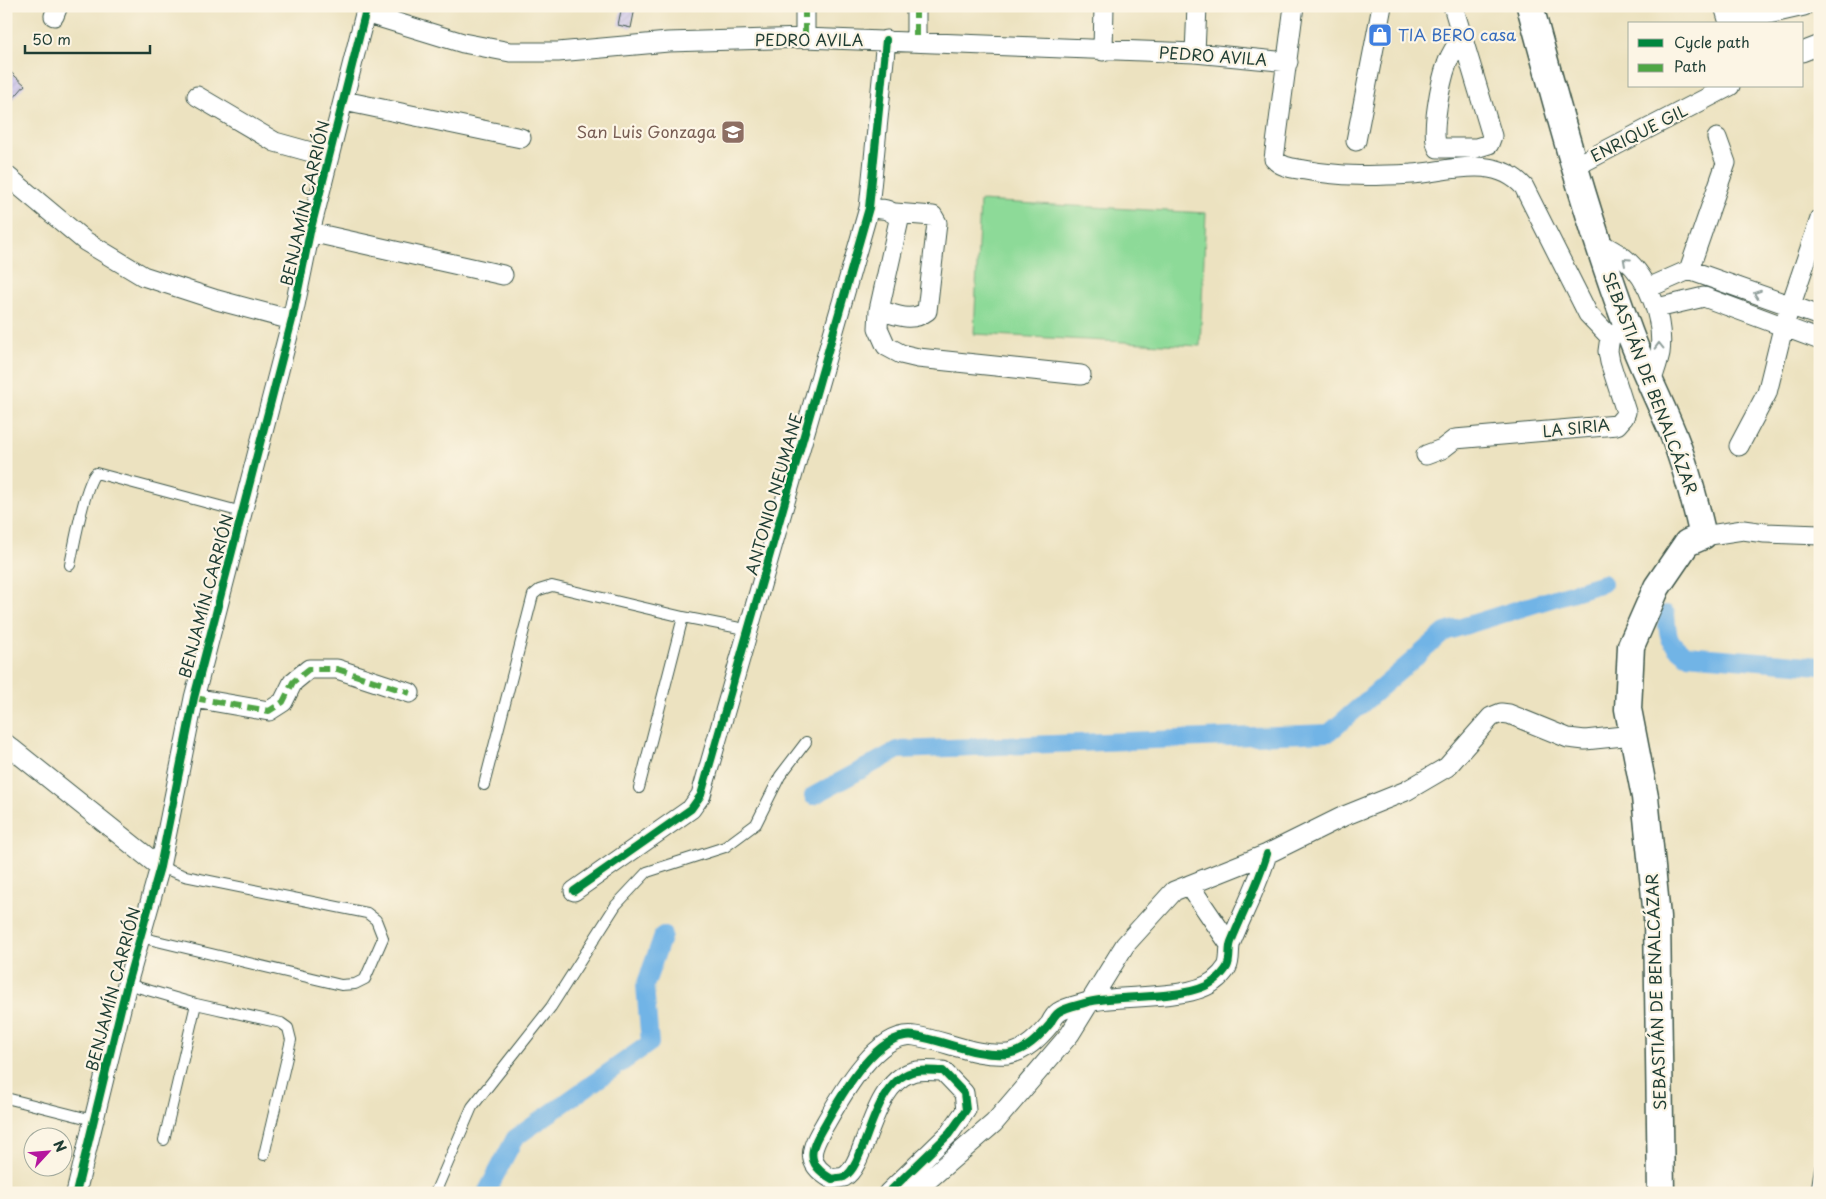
<svg xmlns="http://www.w3.org/2000/svg" width="1826" height="1199" font-family="'Playpen Sans',sans-serif">
  <style>
    .park { fill: #8dda98; stroke: #568c66 }
    .lines { fill: none; stroke-linecap: round; stroke-linejoin: round }
    .canal { stroke: #71b4e6; stroke-width: 18 }
    .building { fill: url(#building-hatch) }
    .service-casing { stroke: #3e5649; stroke-width: 12 }
    .minor-casing { stroke: #3e5649; stroke-width: 21 }
    .secondary-casing { stroke: #3e5649; stroke-width: 29 }
    .service { stroke: #fff; stroke-width: 10 }
    .minor { stroke: #fff; stroke-width: 19 }
    .secondary { stroke: #fff; stroke-width: 26 }
    .quiet { stroke: #4fa644; stroke-width: 6; stroke-dasharray: 12 6; stroke-linecap: butt }
    .cycleway-casing { stroke: #fcf5e5; stroke-width: 11 }
    .cycleway { stroke: #00873e; stroke-width: 8 }
    .oneway { stroke: #8f9e9a }
    .labels { text-anchor: middle; stroke-width: 4.5; stroke-linejoin: round; paint-order: stroke }
    .shop-label { font-size: 16px; fill: #366cbe; stroke: #fcf5e5; text-anchor: start }
    .street-label { font-size: 16px; fill: #1f3d34; stroke: #fcf5e5 }
    .education-label { font-size: 16px; fill: #785e54; stroke: #fcf5e5; text-anchor: end }
  </style>
  <defs>
    <pattern id="building-hatch" width="6" height="6" patternUnits="userSpaceOnUse" patternTransform="scale(1.25)"><rect width="6" height="6" fill="#c4bdeb"/><path d="M-1 1l2-2M0 6l6-6M5 7l2-2" fill="none" stroke="#a8a3ca"/></pattern>
  </defs>
  <rect width="100%" height="100%" fill="#fcf5e5"/>
  <filter id="ink" filterUnits="userSpaceOnUse"><feTurbulence type="fractalNoise" baseFrequency=".02" numOctaves="2"/><feDisplacementMap in="SourceGraphic" scale="10" xChannelSelector="R" yChannelSelector="G"/><feConvolveMatrix kernelMatrix="1 2 1 2 8 2 1 2 1" color-interpolation-filters="sRGB"/></filter>
  <filter id="wash" filterUnits="userSpaceOnUse"><feTurbulence type="fractalNoise" baseFrequency=".0096" numOctaves="4" result="noise"/><feDisplacementMap in="SourceGraphic" scale="20" xChannelSelector="R" yChannelSelector="G"/><feGaussianBlur stdDeviation="1.12" result="paint"/><feColorMatrix in="noise" values="0 0 0 0 0 0 0 0 0 0 0 0 0 0 0 0 0 1.4 0 .05"/><feComposite in="paint" operator="in"/></filter>
  <g filter="url(#wash)">
    <rect width="100%" height="100%" fill="#ece2c0"/>
    <!-- park -->
    <path class="park" d="M980 201 1206 213 1200 346 974 334Z"/>
    <g class="lines">
      <!-- canal -->
      <path class="canal" d="M1666 614C1668 636 1667 642 1686 655L1820 666
        M813 796 898 750 1329 733 1445 632 1603 583
        M486 1193 515 1138 650 1043 645 986 663 935"/>
    </g>
    <g id="blocks">
      <!-- building -->
      <path class="building" d="M622 6 635 8 631 28 618 25Z
        M6 68 25 85 6 107Z"/>
    </g>
  </g>
  <g filter="url(#ink)">
    <use href="#blocks" fill-opacity="0" stroke="#3e5649" stroke-width="1"/>
    <g class="lines">
      <!-- service casing -->
      <g class="service-casing">
        <path id="service" d="M70 565C74 546 85 483 96 473L242 512
          M484 785 533 595 539 590 552 586 683 617 750 630
          M639 788 683 617
          M140 937 341 985 355 984 365 979 383 938 376 920 367 913 185 876 160 867
          M127 984 196 1004 281 1023 288 1028 291 1040 264 1155
          M6 1098 93 1120
          M164 1140 196 1004
          M435 1193 472 1107 551 1007 616 905 647 872 725 847 756 824 780 776 806 742
          M1816 1193 1820 1168"/>
      </g>
      <!-- minor casing -->
      <g class="minor-casing">
        <path id="minor" d="M805 6V38
          M916 6V42
          M1294 6 1274 159C1282 168 1294 168 1305 170 1340 177 1376 176 1412 174 1450 171 1495 154 1524 187L1588 314 1610 337
          M1453 6 1492 136 1489 144 1476 148H1438C1430 134 1441 80 1447 64 1450 54 1457 45 1462 36
          M1724 6 1729 23 1804 6
          M365 13 463 43 510 52H558L668 42 805 38 1195 53 1288 62
          M54 16 58 6
          M1103 51 1104 6
          M1802 52 1820 45
          M1195 53 1197 6
          M197 96 275 142 329 157
          M344 101 521 138
          M1356 141 1382 6
          M1574 167 1730 86
          M6 175 85 241 143 276 217 300 292 320
          M869 208C881 209 892 208 899 220L879 310 878 328 886 346 901 354 918 358 1081 375
          M310 232 503 275
          M1598 242C1606 247 1617 252 1624 258 1650 279 1664 321 1660 353 1658 363 1654 373 1651 383
          M1689 270 1726 163 1717 138
          M1648 288 1689 270 1820 316
          M1657 308 1704 297 1820 340
          M879 310C897 315 911 323 927 311L937 223 933 216 895 213
          M1739 446 1767 393 1783 328 1820 219
          M1426 455 1442 449 1455 439 1617 425 1624 417 1626 412 1610 362 1608 351 1610 337 1622 330
          M1703 536 1743 530 1765 533 1820 535
          M194 698 269 711 283 702 293 682 309 669H337L410 693
          M6 744 160 867
          M1189 885 1230 945
          M574 891 691 809 701 795 869 208 886 40
          M76 1193 127 984 160 867 194 698 292 320 310 232 367 6
          M888 1193 949 1134 966 1110 964 1093 943 1071C934 1071 921 1069 912 1072 870 1085 867 1165 844 1177 841 1178 836 1178 832 1179 803 1163 811 1148 825 1124 841 1096 877 1030 915 1036 947 1041 975 1057 1008 1054 1026 1051 1039 1037 1050 1024 1052 1020 1056 1014 1059 1012 1066 1007 1079 1005 1088 1002 1119 994 1189 1001 1214 981 1218 978 1224 972 1227 967 1231 959 1228 950 1231 942 1243 912 1258 885 1267 854
          M913 1193 994 1123 1070 1034 1125 945 1174 891 1267 854 1344 816 1406 791 1447 767 1491 717 1501 713 1509 714 1568 738 1585 740 1633 735"/>
      </g>
      <!-- secondary casing -->
      <g class="secondary-casing">
        <path id="secondary" d="M1530 6C1559 114 1588 221 1627 326 1640 363 1658 397 1673 434 1686 467 1695 501 1703 536L1687 543 1657 587 1631 646 1628 709 1645 797 1657 917 1661 1193"/>
      </g>
      <!-- service -->
      <use href="#service" class="service"/>
      <!-- minor -->
      <use href="#minor" class="minor"/>
      <!-- secondary -->
      <use href="#secondary" class="secondary"/>
      <!-- quiet -->
      <path class="quiet" d="M805 6V38
        M916 6V42
        M194 698 269 711 283 702 293 682 309 669H337L410 693"/>
      <!-- cycleway casing -->
      <g class="cycleway-casing">
        <path id="cycleway" d="M574 891 691 809 701 795 869 208 886 40
          M76 1193 127 984 160 867 194 698 292 320 310 232 367 6
          M888 1193 949 1134 966 1110 964 1093 943 1071C934 1071 921 1069 912 1072 870 1085 867 1165 844 1177 841 1178 836 1178 832 1179 803 1163 811 1148 825 1124 841 1096 877 1030 915 1036 947 1041 975 1057 1008 1054 1026 1051 1039 1037 1050 1024 1052 1020 1056 1014 1059 1012 1066 1007 1079 1005 1088 1002 1119 994 1189 1001 1214 981 1218 978 1224 972 1227 967 1231 959 1228 950 1231 942 1243 912 1258 885 1267 854"/>
      </g>
      <!-- cycleway -->
      <use href="#cycleway" class="cycleway"/>
    </g>
    <!-- one-way arrows -->
    <defs><path id="oneway-chevron" d="M-2-3.5L2.5 0L-2 3.5" fill="none" stroke-width="1.6" stroke-linecap="round" stroke-linejoin="round" transform="scale(1.25)"/></defs>
    <g class="oneway">
      <use href="#oneway-chevron" transform="translate(1626 261) rotate(-138)"/>
      <use href="#oneway-chevron" transform="translate(1757 294) rotate(-160)"/>
      <use href="#oneway-chevron" transform="translate(1659 346) rotate(-91)"/>
    </g>
  </g>
  <!-- icons -->
  <defs>
    <g id="shop-square" transform="scale(1.25)"><rect x="-9" y="-9" width="18" height="18" rx="4" fill="#3f7fe0" stroke="#fcf5e5"/><path d="M-5-2.5h2.3a2.7 3.5 0 0 1 5.4 0H5L5.5 6h-11ZM-1.5-2.5h3a1.5 2.3 0 0 0-3 0Z" fill="#fff"/></g>
    <g id="school-square" transform="scale(1.25)"><rect x="-9" y="-9" width="18" height="18" rx="4" fill="#8d6e63" stroke="#fcf5e5"/><path d="M0-5L7-2L0 1L-7-2ZM-4 1L0 2.5L4 1V4Q0 6-4 4Z" fill="#fff"/></g>
  </defs>
  <g fill-rule="evenodd">
    <use href="#shop-square" x="1380" y="35"/>
    <use href="#school-square" x="733" y="132"/>
  </g>
  <g class="labels">
    <!-- shop labels -->
    <g class="shop-label">
      <text x="1398" y="41">TIA BERO casa</text>
    </g>
    <!-- street labels -->
    <g class="street-label">
      <text x="809" y="46">PEDRO AVILA</text>
      <text transform="translate(1213 56) rotate(4)" y="6">PEDRO AVILA</text>
      <text transform="translate(1639 133) rotate(-27)" y="6">ENRIQUE GIL</text>
      <text transform="translate(305 203) rotate(-77)" y="6">BENJAMÍN CARRIÓN</text>
      <text transform="translate(1650 383) rotate(69)" y="6">SEBASTIÁN DE BENALCÁZAR</text>
      <text transform="translate(1576 428) rotate(-6)" y="6">LA SIRIA</text>
      <text transform="translate(774 494) rotate(-74)" y="6">ANTONIO NEUMANE</text>
      <text transform="translate(206 596) rotate(-75)" y="6">BENJAMÍN CARRIÓN</text>
      <text transform="translate(113 989) rotate(-75)" y="6">BENJAMÍN CARRIÓN</text>
      <text transform="translate(1656 992) rotate(-92)" y="6">SEBASTIÁN DE BENALCÁZAR</text>
    </g>
    <!-- education labels -->
    <g class="education-label">
      <text x="716" y="138">San Luis Gonzaga</text>
    </g>
  </g>
  <!-- margin -->
  <rect width="1826" height="1199" fill="none" stroke="#fcf5e5" stroke-width="25"/>
  <!-- legend -->
  <rect x="1628" y="22" width="175" height="65" fill="#fcf5e5" stroke="#a4ab9e"/>
  <rect x="1638" y="39" width="25" height="8" fill="#00873e" stroke="#a4ab9e"/>
  <text x="1674" y="48" font-size="15" fill="#1f3d34">Cycle path</text>
  <rect x="1638" y="64" width="25" height="8" fill="#4fa644" stroke="#a4ab9e"/>
  <text x="1674" y="72" font-size="15" fill="#1f3d34">Path</text>
  <!-- north arrow -->
  <g transform="translate(48 1152) rotate(64)"><circle r="24" fill="#fcf5e5" stroke="#a4ab9e"/>
  <path d="M0-4L9 19L0 12L-9 19Z" fill="#b5179e"/>
  <text y="-8" font-size="14" font-weight="bold" text-anchor="middle" fill="#1f3d34">N</text>
  </g>
  <!-- scale -->
  <path d="M25 45v8h125v-8" fill="none" stroke="#1f3d34" stroke-width="2.5"/>
  <text x="32" y="45" font-size="15" fill="#1f3d34" stroke="#fcf5e5" stroke-width="4" paint-order="stroke">50 m</text>
</svg>
